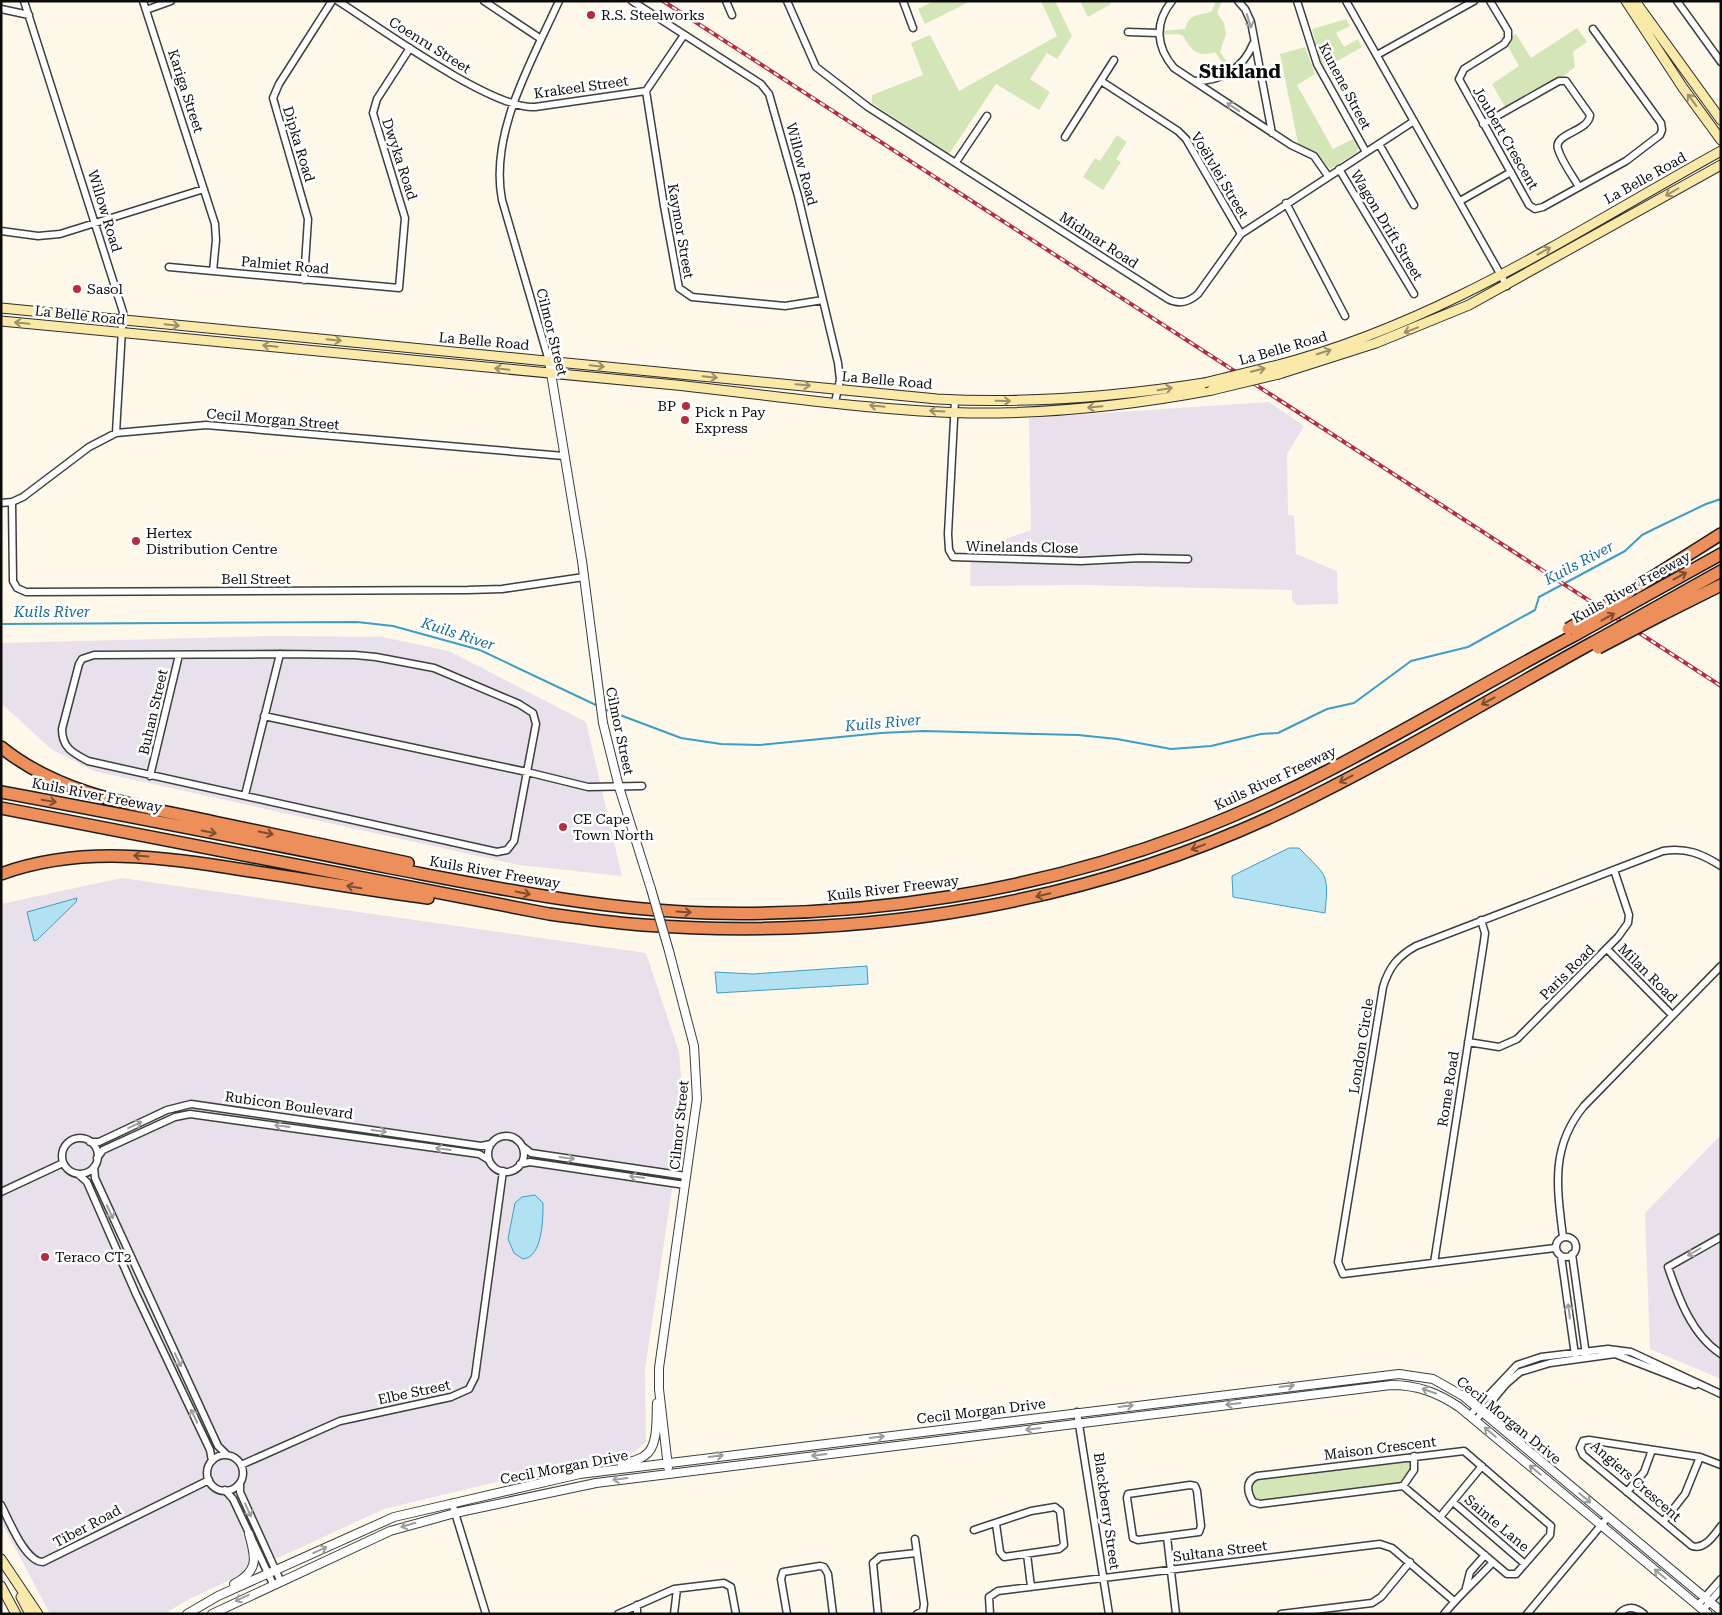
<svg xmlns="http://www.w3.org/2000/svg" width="1722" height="1615" font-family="'Roboto Serif',serif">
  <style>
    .industrial { fill: #e8e0ea }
    .green { fill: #d4e6b7 }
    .water { fill: #b2e1f2; stroke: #3e9cc5 }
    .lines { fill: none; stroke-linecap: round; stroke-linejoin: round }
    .stream { stroke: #3e9cc5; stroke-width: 2 }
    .minor-casing { stroke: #3e3e3e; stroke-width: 9 }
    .tertiary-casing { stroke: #3e3e3e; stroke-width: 10 }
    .secondary-casing { stroke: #2d2d2d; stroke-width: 11 }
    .motorway-casing { stroke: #1c1c1c; stroke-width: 14 }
    .minor { stroke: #fff; stroke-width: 6 }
    .tertiary { stroke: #fff; stroke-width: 8 }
    .secondary { stroke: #fae9a9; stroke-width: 9 }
    .motorway { stroke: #ec8f5b; stroke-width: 11 }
    .rail-casing { stroke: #b32c40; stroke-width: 4 }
    .rail { stroke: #fff; stroke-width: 2; stroke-dasharray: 5.5; stroke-linecap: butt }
    .tertiary-bridge-casing { stroke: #3e3e3e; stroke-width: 10; stroke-linecap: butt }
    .secondary-bridge-casing { stroke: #2d2d2d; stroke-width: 11; stroke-linecap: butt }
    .motorway-bridge-casing { stroke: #1c1c1c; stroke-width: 14; stroke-linecap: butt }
    .tertiary-bridge { stroke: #fff; stroke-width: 8 }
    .secondary-bridge { stroke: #fae9a9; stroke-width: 9 }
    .motorway-bridge { stroke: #ec8f5b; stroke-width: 11 }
    .oneway { stroke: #9d9d9d }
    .oneway2 { stroke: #9a906a }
    .oneway3 { stroke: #7c4d33 }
    .poi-dot { fill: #b32c40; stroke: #fff; stroke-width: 2 }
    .labels { text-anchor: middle; stroke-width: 5; stroke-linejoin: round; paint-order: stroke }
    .poi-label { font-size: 14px; fill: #0b0b0b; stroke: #fff; text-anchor: start }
    .street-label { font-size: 14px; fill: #0b0b0b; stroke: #fff }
    .water-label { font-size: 15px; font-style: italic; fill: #1d6c95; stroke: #fff }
    .district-label { font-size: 19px; font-weight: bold; fill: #0b0b0b; stroke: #fff }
  </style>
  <rect width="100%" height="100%" fill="#fef8eb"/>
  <!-- industrial -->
  <path class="industrial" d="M1269 402 1304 426 1287 454 1288 515 1294 516 1296 554 1337 571 1338 604 1297 605 1292 600V590L1085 585 970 586 971 551 1031 530 1029 418Z
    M271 636 382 637 449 651 586 722 622 876 519 865 94 771 51 749 1 703V643Z
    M122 878 646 953 679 1052 684 1111 645 1369 646 1442 633 1453 571 1464 384 1509 189 1599 164 1614H50L1 1521V904Z
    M1721 1135V1379L1650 1349 1645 1213Z"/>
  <!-- green -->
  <path class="green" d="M934 1H971L925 24 918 9Z
    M1041 1H1055L1072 36 1057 59 1047 53 1030 79 1050 92 1039 110 996 84 949 154 872 103V95L923 75 911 43 930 35 959 91 1057 36Z
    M1080 1H1110L1111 4 1088 17Z
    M1216 1H1222L1217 13 1224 23 1226 34 1220 52 1230 66H1233L1226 73V68L1215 52C1198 58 1191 50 1183 36L1178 34 1161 35V31L1185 29C1190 11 1200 17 1212 11Z
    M1346 19 1350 26 1336 33 1344 47 1358 39 1362 47 1327 67C1315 60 1316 41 1312 29Z
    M1577 28 1587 42 1573 52 1575 67 1561 78 1506 109 1492 84 1519 66 1507 45 1511 37 1516 34 1531 58Z
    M1305 47 1315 74 1297 85 1333 149 1355 138 1359 146 1356 153 1330 169 1317 154 1299 148 1280 54Z
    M1117 135 1127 142 1116 159 1121 162 1103 190 1083 177 1095 158 1100 161Z
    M1408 1461 1411 1463V1470L1399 1483 1259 1501 1253 1497 1251 1485 1257 1479Z"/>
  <!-- water -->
  <path class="water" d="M1289 848H1299C1327 877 1329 872 1325 913L1233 897 1232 876Z
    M77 898 76 902 37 940 34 941 27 912Z
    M867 966 868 984 717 993 715 972 753 974Z
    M535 1195 543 1203C543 1218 543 1257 523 1259L514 1253 508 1239 515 1203 522 1197Z"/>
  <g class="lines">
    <!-- stream -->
    <path class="stream" d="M1 624 357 622 393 626 480 650 598 706
      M604 709 681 738 721 744 760 745 881 733 923 731 1078 735 1117 739 1171 749 1211 746 1261 734 1278 733 1327 709 1354 703 1411 661 1468 647 1535 610 1539 597 1625 551 1642 535 1654 529 1706 504 1721 499"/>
    <!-- minor casing -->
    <g class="minor-casing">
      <path id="minor" d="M24 1 123 312 116 433
        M143 1 215 224 216 240 213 271
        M338 1C377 26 493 110 535 107L646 91 684 35
        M484 1 541 39
        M632 1 761 84 769 94 798 196 838 363 840 380 835 402
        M726 1 732 15
        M787 1 816 67 868 107 1168 299C1179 305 1189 302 1198 294L1241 234 1414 121
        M903 1 913 28
        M1172 1C1154 23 1156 47 1174 68L1291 145 1314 156 1328 176
        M1238 1 1245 9 1251 22 1272 133
        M1297 1 1317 64 1366 152
        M1346 1 1507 286
        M1490 1 1508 31V38L1504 44 1464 69 1459 79 1529 205 1535 209 1543 207 1626 161 1660 135 1662 130 1661 123 1593 29
        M1677 1 1721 62
        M1 9 29 15
        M146 10 171 1
        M1128 32 1158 33
        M1377 55 1474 1
        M1101 81 1178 131 1186 139 1241 234
        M1195 81C1221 81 1243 69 1253 44
        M646 91 664 206 679 288 692 297 785 306 823 300
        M1483 124 1559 81H1566L1590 115C1589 132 1553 133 1558 149 1562 162 1572 175 1579 187
        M1065 137 1114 60
        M1379 144 1414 205
        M956 162 987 116
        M1339 169 1414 294
        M1460 201 1511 172
        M1286 203 1345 316
        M1 231 38 236 60 234 204 189
        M169 267 399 288 405 218 373 113 377 99 410 48
        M304 280 308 219 273 98 279 84 332 1
        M549 361 502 200C489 133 532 61 559 1
        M955 400 948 534 949 550 953 557 1081 561 1140 558 1188 559
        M12 502 13 581 17 588 26 592 468 590 502 589 584 577
        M1 503 12 502 23 497 89 447 116 433 206 425 564 456
        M94 655 280 654 355 655 376 657 434 668 519 704 533 713 536 724 514 841 507 850 497 852 88 761C73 753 62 748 62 729L79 664 82 659Z
        M264 716 527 772 588 787 642 786
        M150 776 179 655
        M245 795 280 654
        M1607 949 1672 1015
        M1468 1042 1499 1047 1517 1039 1618 937 1628 923 1629 915 1614 870
        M488 1154a18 18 0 1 1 36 0a18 18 0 1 1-36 0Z
        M62 1156a18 18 0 1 1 36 0a18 18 0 1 1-36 0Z
        M90 1142H99L167 1110 191 1104 481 1146 491 1144
        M522 1146 531 1153 686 1176
        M97 1158 103 1150 175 1117 190 1114 479 1154 489 1160
        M520 1164 530 1162 685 1185
        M94 1167 95 1178 218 1446 227 1455
        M78 1174 87 1182 136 1294 210 1450 212 1461
        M1 1192 63 1163
        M1556 1247a10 10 0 1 1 20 0a10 10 0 1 1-20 0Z
        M1563 1237C1557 1188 1550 1147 1584 1106L1721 966
        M1721 1237 1668 1267C1679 1299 1692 1335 1721 1354
        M1555 1248 1343 1274 1338 1262 1383 987C1389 967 1398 956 1416 946L1663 851C1686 847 1702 854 1721 866
        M1572 1254 1586 1355
        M1561 1256 1575 1355
        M1434 1263 1484 941 1485 933 1481 920
        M1077 1412 1109 1614
        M1470 1415 1517 1365 1541 1357 1608 1349 1631 1352 1721 1394
        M1476 1420 1506 1384 1520 1372 1550 1363 1615 1354 1695 1385
        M1464 1451 1551 1526 1550 1535 1516 1574H1507L1403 1486 1260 1504 1253 1502C1247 1492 1245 1481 1257 1476Z
        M207 1473a18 18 0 1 1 36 0a18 18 0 1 1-36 0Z
        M241 1465 340 1421 451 1397 469 1389 475 1377 503 1171
        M1721 1465 1700 1457 1589 1440 1583 1441 1580 1448 1583 1455 1692 1546C1705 1550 1714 1535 1721 1526
        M240 1483V1492L280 1580
        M1190 1485 1195 1486 1197 1491 1201 1526 1199 1532 1138 1540 1133 1538 1127 1498 1128 1494Z
        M1403 1486 1414 1470V1456
        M225 1490 233 1499 273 1584
        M1627 1492 1644 1472 1652 1450
        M1453 1502 1525 1564
        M452 1503 486 1614
        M1 1505C9 1520 25 1562 43 1562L209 1480
        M1440 1517 1482 1466
        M1663 1522 1685 1494 1700 1457
        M974 1530 1031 1511 1055 1507 1060 1511 1064 1545 1059 1549 1004 1557 1000 1552 996 1524
        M1167 1537 1176 1614
        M915 1539 924 1604 923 1611 917 1614
        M1027 1554 1031 1587
        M1466 1588 1470 1572 1485 1555
        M637 1605V1614
        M1698 1605 1721 1579
        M1703 1610 1721 1589
        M618 1614 674 1589 724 1583 731 1587 736 1614
        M674 1614 677 1589
        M787 1614 781 1579 783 1572 820 1566 824 1567 828 1574 833 1614
        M878 1614 873 1563 880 1557 916 1553
        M990 1614 989 1597 998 1591 1380 1544 1392 1548 1454 1601
        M1281 1614 1372 1603 1381 1597 1410 1562
        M1444 1614C1459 1595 1477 1580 1493 1562
        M1527 1614 1608 1517
        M1619 1614C1627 1605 1636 1607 1644 1614"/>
    </g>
    <!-- tertiary casing -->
    <g class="tertiary-casing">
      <path id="tertiary" d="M549 361 582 561 603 723 619 787 651 889
        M622 1465C629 1461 637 1461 644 1456 659 1448 656 1418 657 1403
        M668 1467 659 1389V1368L697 1099 694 1046 669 951
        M234 1584C259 1571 256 1558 249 1534
        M187 1614 218 1596 394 1517 580 1474 1399 1374 1433 1379 1463 1396 1721 1611
        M212 1614 390 1531 455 1513 596 1483 1391 1385C1418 1385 1438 1393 1459 1407L1708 1614"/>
    </g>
    <!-- secondary casing -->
    <g class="secondary-casing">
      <path id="secondary" d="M1626 1 1683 88 1721 140
        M1635 1 1721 120
        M1 308 937 399C1028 404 1115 397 1204 383
        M1 321C223 340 444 362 665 384 766 394 868 411 969 413 1051 414 1132 405 1212 390
        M1278 365C1440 323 1576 231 1721 151
        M1279 374 1376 343 1469 305 1721 165
        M1 1559 38 1614
        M1 1586 16 1614
        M21 1597 30 1614"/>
    </g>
    <!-- motorway casing -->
    <g class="motorway-casing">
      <path id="motorway" d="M1629 592 1721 534
        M1640 599 1721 554
        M1655 608 1721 571
        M1663 614 1721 585
        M1 747C61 796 141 806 214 822 279 836 343 849 408 863
        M1 792C131 816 261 842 391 868 496 888 601 910 709 913 872 917 1035 891 1187 834 1324 783 1448 702 1577 634
        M1 808 549 914C580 918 612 923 643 925 864 941 1090 904 1290 808 1393 758 1492 698 1592 643
        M1 874C81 845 162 857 244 870 305 879 366 890 428 898"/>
    </g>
    <!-- minor -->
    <use href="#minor" class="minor"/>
    <!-- tertiary -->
    <use href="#tertiary" class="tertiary"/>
    <!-- secondary -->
    <use href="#secondary" class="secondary"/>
    <!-- motorway -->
    <use href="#motorway" class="motorway"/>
    <!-- rail casing -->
    <g class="rail-casing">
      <path id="rail" d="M663 1 1721 686"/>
    </g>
    <!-- rail -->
    <use href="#rail" class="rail"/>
    <!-- tertiary-bridge casing -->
    <g class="tertiary-bridge-casing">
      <path id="tertiary-bridge" d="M651 889 669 951"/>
    </g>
    <!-- secondary-bridge casing -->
    <g class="secondary-bridge-casing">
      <path id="secondary-bridge" d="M1204 383 1278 365
        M1212 390 1279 374"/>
    </g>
    <!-- motorway-bridge casing -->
    <g class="motorway-bridge-casing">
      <path id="motorway-bridge" d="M1568 629 1629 592
        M1577 634 1640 599
        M1592 643 1655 608
        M1598 648 1663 614"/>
    </g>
    <!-- tertiary-bridge -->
    <use href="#tertiary-bridge" class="tertiary-bridge"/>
    <!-- secondary-bridge -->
    <use href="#secondary-bridge" class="secondary-bridge"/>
    <!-- motorway-bridge -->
    <use href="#motorway-bridge" class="motorway-bridge"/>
  </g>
  <!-- one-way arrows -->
  <defs><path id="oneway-shaft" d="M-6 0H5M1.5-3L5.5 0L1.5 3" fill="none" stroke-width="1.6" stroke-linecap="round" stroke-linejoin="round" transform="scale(1.25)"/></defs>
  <g class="oneway">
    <use href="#oneway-shaft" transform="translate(1249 21) rotate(72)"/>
    <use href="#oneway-shaft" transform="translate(1233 107) rotate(-146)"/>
    <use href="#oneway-shaft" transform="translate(135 1125) rotate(-25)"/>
    <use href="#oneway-shaft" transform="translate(282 1126) rotate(-172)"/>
    <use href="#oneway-shaft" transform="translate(379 1131) rotate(8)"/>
    <use href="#oneway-shaft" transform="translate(443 1149) rotate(-172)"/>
    <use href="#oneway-shaft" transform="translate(567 1158) rotate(8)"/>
    <use href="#oneway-shaft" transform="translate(637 1177) rotate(-172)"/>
    <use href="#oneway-shaft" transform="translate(110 1212) rotate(65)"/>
    <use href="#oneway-shaft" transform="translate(1694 1252) rotate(150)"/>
    <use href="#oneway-shaft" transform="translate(1569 1311) rotate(-97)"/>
    <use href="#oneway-shaft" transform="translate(178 1360) rotate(65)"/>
    <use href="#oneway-shaft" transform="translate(1287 1386) rotate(-7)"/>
    <use href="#oneway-shaft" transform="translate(1429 1391) rotate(-161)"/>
    <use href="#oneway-shaft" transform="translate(1233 1404) rotate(173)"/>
    <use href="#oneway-shaft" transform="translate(1126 1406) rotate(-7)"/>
    <use href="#oneway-shaft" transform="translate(194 1416) rotate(-115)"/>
    <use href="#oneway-shaft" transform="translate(1033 1429) rotate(173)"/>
    <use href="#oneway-shaft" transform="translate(1490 1432) rotate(-140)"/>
    <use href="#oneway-shaft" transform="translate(877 1437) rotate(-7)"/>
    <use href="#oneway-shaft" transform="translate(819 1455) rotate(173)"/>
    <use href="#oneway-shaft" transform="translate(716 1456) rotate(-7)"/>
    <use href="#oneway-shaft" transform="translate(1535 1470) rotate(-140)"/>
    <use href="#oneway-shaft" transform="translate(620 1479) rotate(172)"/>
    <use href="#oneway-shaft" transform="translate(1585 1498) rotate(40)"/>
    <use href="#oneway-shaft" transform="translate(248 1510) rotate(65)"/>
    <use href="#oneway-shaft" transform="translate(408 1525) rotate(163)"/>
    <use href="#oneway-shaft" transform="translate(320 1550) rotate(-24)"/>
    <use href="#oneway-shaft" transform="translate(1660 1574) rotate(-140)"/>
    <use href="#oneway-shaft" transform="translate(242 1598) rotate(155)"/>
  </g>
  <g class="oneway2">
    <use href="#oneway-shaft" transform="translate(1692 100) rotate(-126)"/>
    <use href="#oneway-shaft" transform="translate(1672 192) rotate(150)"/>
    <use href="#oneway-shaft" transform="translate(1544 251) rotate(-29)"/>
    <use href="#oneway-shaft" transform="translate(22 323) rotate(-175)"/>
    <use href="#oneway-shaft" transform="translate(172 325) rotate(6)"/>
    <use href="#oneway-shaft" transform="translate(1411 330) rotate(159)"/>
    <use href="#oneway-shaft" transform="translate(334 340) rotate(6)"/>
    <use href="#oneway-shaft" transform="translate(270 346) rotate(-174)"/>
    <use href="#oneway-shaft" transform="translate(1324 352) rotate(-18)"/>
    <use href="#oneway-shaft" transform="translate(597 366) rotate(6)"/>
    <use href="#oneway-shaft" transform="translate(502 369) rotate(-174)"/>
    <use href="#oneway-shaft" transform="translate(1258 370) rotate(-14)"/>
    <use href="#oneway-shaft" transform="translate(710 377) rotate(6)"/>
    <use href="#oneway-shaft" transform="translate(803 385) rotate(5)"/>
    <use href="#oneway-shaft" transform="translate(1165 389) rotate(-9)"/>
    <use href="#oneway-shaft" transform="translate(1003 401) rotate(1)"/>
    <use href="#oneway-shaft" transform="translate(877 406) rotate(-174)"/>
    <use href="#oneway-shaft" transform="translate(1095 407) rotate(175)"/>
    <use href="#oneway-shaft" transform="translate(937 411) rotate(-177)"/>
  </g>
  <g class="oneway3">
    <use href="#oneway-shaft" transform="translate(1680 576) rotate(-29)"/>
    <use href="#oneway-shaft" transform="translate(1608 617) rotate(-29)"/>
    <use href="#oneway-shaft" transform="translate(1488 701) rotate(151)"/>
    <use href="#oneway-shaft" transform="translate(1346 779) rotate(152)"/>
    <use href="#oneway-shaft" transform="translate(49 801) rotate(10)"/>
    <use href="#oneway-shaft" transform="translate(209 832) rotate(11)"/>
    <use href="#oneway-shaft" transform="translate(266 833) rotate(12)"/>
    <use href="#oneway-shaft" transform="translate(1198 847) rotate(159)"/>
    <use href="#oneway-shaft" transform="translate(141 856) rotate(-176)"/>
    <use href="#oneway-shaft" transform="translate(354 887) rotate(-171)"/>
    <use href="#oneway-shaft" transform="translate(523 893) rotate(11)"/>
    <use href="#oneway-shaft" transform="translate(1043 895) rotate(167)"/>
    <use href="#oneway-shaft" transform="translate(684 912) rotate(4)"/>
  </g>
  <!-- markers -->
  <g class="poi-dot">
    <circle cx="591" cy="15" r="5"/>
    <circle cx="77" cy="289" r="5"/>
    <circle cx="686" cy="406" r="5"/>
    <circle cx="685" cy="420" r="5"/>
    <circle cx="136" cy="541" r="5"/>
    <circle cx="563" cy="827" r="5"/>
    <circle cx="45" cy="1257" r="5"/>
  </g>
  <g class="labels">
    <!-- poi labels -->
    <g class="poi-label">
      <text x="601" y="20">R.S. Steelworks</text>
      <text x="87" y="294">Sasol</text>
      <text x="676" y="411" text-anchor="end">BP</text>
      <text x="695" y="417">Pick n Pay<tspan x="695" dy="16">Express</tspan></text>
      <text x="146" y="538">Hertex<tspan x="146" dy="16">Distribution Centre</tspan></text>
      <text x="573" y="824">CE Cape<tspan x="573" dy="16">Town North</tspan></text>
      <text x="55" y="1262">Teraco CT2</text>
    </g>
    <!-- street labels -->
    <g class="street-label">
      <text transform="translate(430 45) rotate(32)" y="5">Coenru Street</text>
      <text transform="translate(1345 86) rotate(62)" y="5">Kunene Street</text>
      <text transform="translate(581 87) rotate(-8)" y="5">Krakeel Street</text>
      <text transform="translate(186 91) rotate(72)" y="5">Kariga Street</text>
      <text transform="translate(1506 138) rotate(60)" y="5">Joubert Crescent</text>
      <text transform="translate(299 144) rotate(73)" y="5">Dipka Road</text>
      <text transform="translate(400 159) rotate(72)" y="5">Dwyka Road</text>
      <text transform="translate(802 164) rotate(75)" y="5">Willow Road</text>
      <text transform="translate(1220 175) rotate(59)" y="5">Voëlvlei Street</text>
      <text transform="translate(1645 178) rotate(-29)" y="5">La Belle Road</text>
      <text transform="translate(105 211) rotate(73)" y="5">Willow Road</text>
      <text transform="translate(1387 225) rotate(59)" y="5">Wagon Drift Street</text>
      <text transform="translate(681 231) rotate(80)" y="5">Kaymor Street</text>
      <text transform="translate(1099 240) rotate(33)" y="5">Midmar Road</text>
      <text transform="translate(285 265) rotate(5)" y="5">Palmiet Road</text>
      <text transform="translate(80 315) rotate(6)" y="5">La Belle Road</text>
      <text transform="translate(552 332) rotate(76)" y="5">Cilmor Street</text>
      <text transform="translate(484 341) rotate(5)" y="5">La Belle Road</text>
      <text transform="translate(1283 348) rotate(-16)" y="5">La Belle Road</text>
      <text transform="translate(887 380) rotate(5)" y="5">La Belle Road</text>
      <text transform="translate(273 419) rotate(5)" y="5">Cecil Morgan Street</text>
      <text transform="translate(1022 547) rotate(1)" y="5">Winelands Close</text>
      <text x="256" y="584">Bell Street</text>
      <text transform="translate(1631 587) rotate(-29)" y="5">Kuils River Freeway</text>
      <text transform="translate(153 712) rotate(-77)" y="5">Buhan Street</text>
      <text transform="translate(620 731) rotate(78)" y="5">Cilmor Street</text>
      <text transform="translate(1275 778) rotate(-25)" y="5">Kuils River Freeway</text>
      <text transform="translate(97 795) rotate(11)" y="5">Kuils River Freeway</text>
      <text transform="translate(495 872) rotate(10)" y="5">Kuils River Freeway</text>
      <text transform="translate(893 888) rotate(-7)" y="5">Kuils River Freeway</text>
      <text transform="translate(1567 972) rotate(-45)" y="5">Paris Road</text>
      <text transform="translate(1648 973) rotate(45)" y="5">Milan Road</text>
      <text transform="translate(1361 1046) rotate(-81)" y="5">London Circle</text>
      <text transform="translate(1448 1089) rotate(-81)" y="5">Rome Road</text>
      <text transform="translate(289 1105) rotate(8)" y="5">Rubicon Boulevard</text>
      <text transform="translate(679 1125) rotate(-84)" y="5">Cilmor Street</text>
      <text transform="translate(414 1392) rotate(-12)" y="5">Elbe Street</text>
      <text transform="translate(981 1411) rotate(-7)" y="5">Cecil Morgan Drive</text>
      <text transform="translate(1509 1420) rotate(39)" y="5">Cecil Morgan Drive</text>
      <text transform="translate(1380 1448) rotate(-7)" y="5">Maison Crescent</text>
      <text transform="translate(564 1467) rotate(-11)" y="5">Cecil Morgan Drive</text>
      <text transform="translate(1636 1481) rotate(41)" y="5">Angiers Crescent</text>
      <text transform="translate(1107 1511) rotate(82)" y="5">Blackberry Street</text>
      <text transform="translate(1497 1523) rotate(40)" y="5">Sainte Lane</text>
      <text transform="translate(87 1526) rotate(-28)" y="5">Tiber Road</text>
      <text transform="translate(1220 1551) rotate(-7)" y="5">Sultana Street</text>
    </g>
    <!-- water labels -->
    <g class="water-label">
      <text transform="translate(1579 563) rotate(-28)" y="5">Kuils River</text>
      <text x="52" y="617">Kuils River</text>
      <text transform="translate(458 634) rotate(18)" y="5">Kuils River</text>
      <text transform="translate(883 723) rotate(-5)" y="5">Kuils River</text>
    </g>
    <!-- district labels -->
    <g class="district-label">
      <text x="1240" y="78">Stikland</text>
    </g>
  </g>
  <!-- border -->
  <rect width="1722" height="1615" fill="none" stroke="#0b0b0b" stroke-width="5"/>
</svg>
